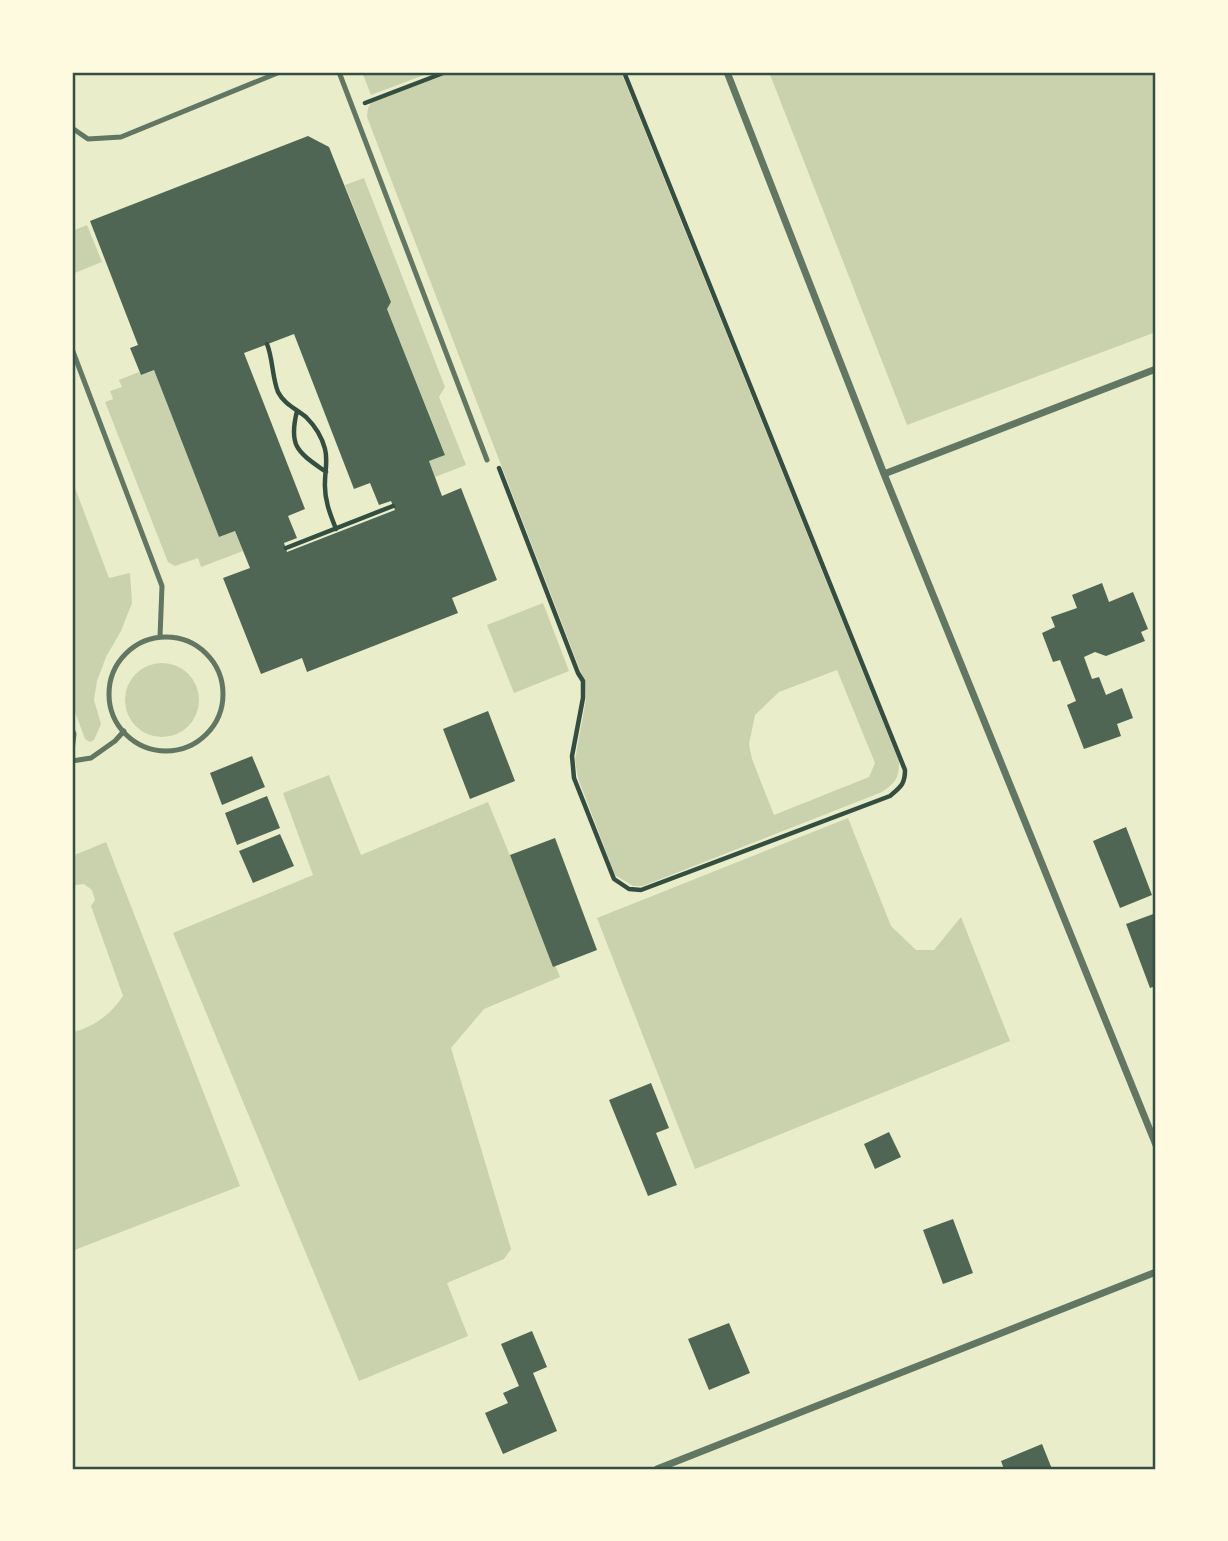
<svg xmlns="http://www.w3.org/2000/svg" width="1228" height="1541" font-family="Bitter,serif">
  <style>
    .green { fill: #cad2ad; fill-rule: evenodd }
    .building { fill: #4f6655; fill-rule: evenodd }
    .lines { fill: none; stroke-linecap: round; stroke-linejoin: round }
    .path { stroke: #344e41; stroke-width: 4.5 }
    .service { stroke: #617663; stroke-width: 5 }
    .minor { stroke: #617663; stroke-width: 7 }
    .neatline { fill: none; stroke: #344e41; stroke-width: 2.5 }
  </style>
  <rect width="100%" height="100%" fill="#e9edc9"/>
  <!-- green -->
  <path class="green" d="M362 72H432L371 95Z
    M453 72H621L899 762C899 779 895 783 882 792L643 886H633L615 875 578 778 575 760 586 699 585 683 367 117 368 108 371 103ZM837 670 875 763 869 777 774 815 752 759 749 744 755 715 779 692Z
    M769 72H1156V332L907 425Z
    M364 178 445 387 439 397 466 465 435 477 429 461 445 454 387 309 391 302 345 185Z
    M87 225 102 262 72 274V231Z
    M154 370 219 537 235 531 243 551 201 567 198 558 175 566 168 562 105 402 113 399 110 391 122 387 119 380 139 372 141 375Z
    M72 480 109 578 130 573 132 603 121 631 106 657 97 681 94 700 101 724 94 740 90 742 85 739 72 704Z
    M543 603 569 671 514 693 487 625Z
    M125 700a37 37 0 1 1 74 0a37 37 0 1 1-74 0Z
    M329 775 361 855 488 802 560 977 484 1009 451 1048 511 1249 504 1259 447 1283 468 1336 359 1381 173 933 313 875 283 793Z
    M848 818 891 926 916 950H934L961 917 1010 1041 695 1169 597 918Z
    M106 842 240 1186 72 1251V1032C93 1028 111 1014 123 996L91 906 95 900 92 890 84 884 76 885 72 889V856Z"/>
  <!-- building -->
  <path class="building" d="M308 136 329 147 391 302 387 309 445 455 429 461 442 496 461 488 497 580 452 598 458 613 307 672 302 658 261 674 223 578 250 568 235 531 219 537 154 370 141 375 130 348 138 345 90 221ZM294 334 354 489 370 483 379 505 391 501 395 510 287 552 284 543 297 538 288 516 305 509 244 353Z
    M1102 583 1109 602 1133 592 1148 629 1141 632 1145 641 1106 656 1095 652 1084 657 1092 679 1099 677 1106 695 1122 688 1133 718 1117 724 1121 736 1084 749 1067 705 1076 701 1060 660 1053 662 1042 633 1055 627 1051 617 1077 608 1072 595Z
    M488 711 515 781 470 799 443 729Z
    M252 756 265 787 222 805 210 773Z
    M267 796 280 828 237 845 225 813Z
    M1126 827 1152 895 1120 908 1093 841Z
    M280 834 294 866 253 883 239 851Z
    M555 838 597 950 553 967 510 855Z
    M1156 913V986L1150 988 1126 924Z
    M651 1083 669 1128 656 1133 677 1185 648 1196 609 1100Z
    M889 1132 901 1157 875 1169 864 1144Z
    M953 1219 973 1273 943 1284 923 1230Z
    M729 1323 750 1373 709 1390 688 1339Z
    M532 1331 547 1367 533 1373 557 1431 503 1454 485 1413 508 1403 503 1393 519 1386 501 1344Z
    M1042 1444 1052 1469H1004L1001 1461Z"/>
  <g class="lines">
    <!-- path -->
    <path class="path" d="M365 103 446 72
      M267 344C273 359 272 377 278 392 284 404 296 409 306 417 315 426 322 437 325 449 328 460 325 471 325 482 324 499 330 514 336 529
      M297 411C288 447 298 452 326 472
      M499 468 578 673 583 681V698L572 756 574 778 614 879 629 889 641 890 890 796C900 787 905 785 905 770L624 72
      M286 548 393 506"/>
    <!-- service -->
    <path class="service" d="M339 72 487 460
      M72 128 88 139 121 137 280 72
      M72 349 162 586 160 637
      M109 694a57 57 0 1 1 114 0a57 57 0 1 1-114 0Z
      M72 729 74 734 72 751
      M72 761 91 758 115 741 124 731"/>
    <!-- minor -->
    <path class="minor" d="M727 72 884 474 1156 1145
      M884 474 1156 369
      M657 1469 1156 1272"/>
  </g>
  <!-- border -->
  <rect width="1228" height="1541" fill="none" stroke="#fefae0" stroke-width="147"/>
  <rect x="74" y="74" width="1080" height="1394" class="neatline"/>
</svg>
